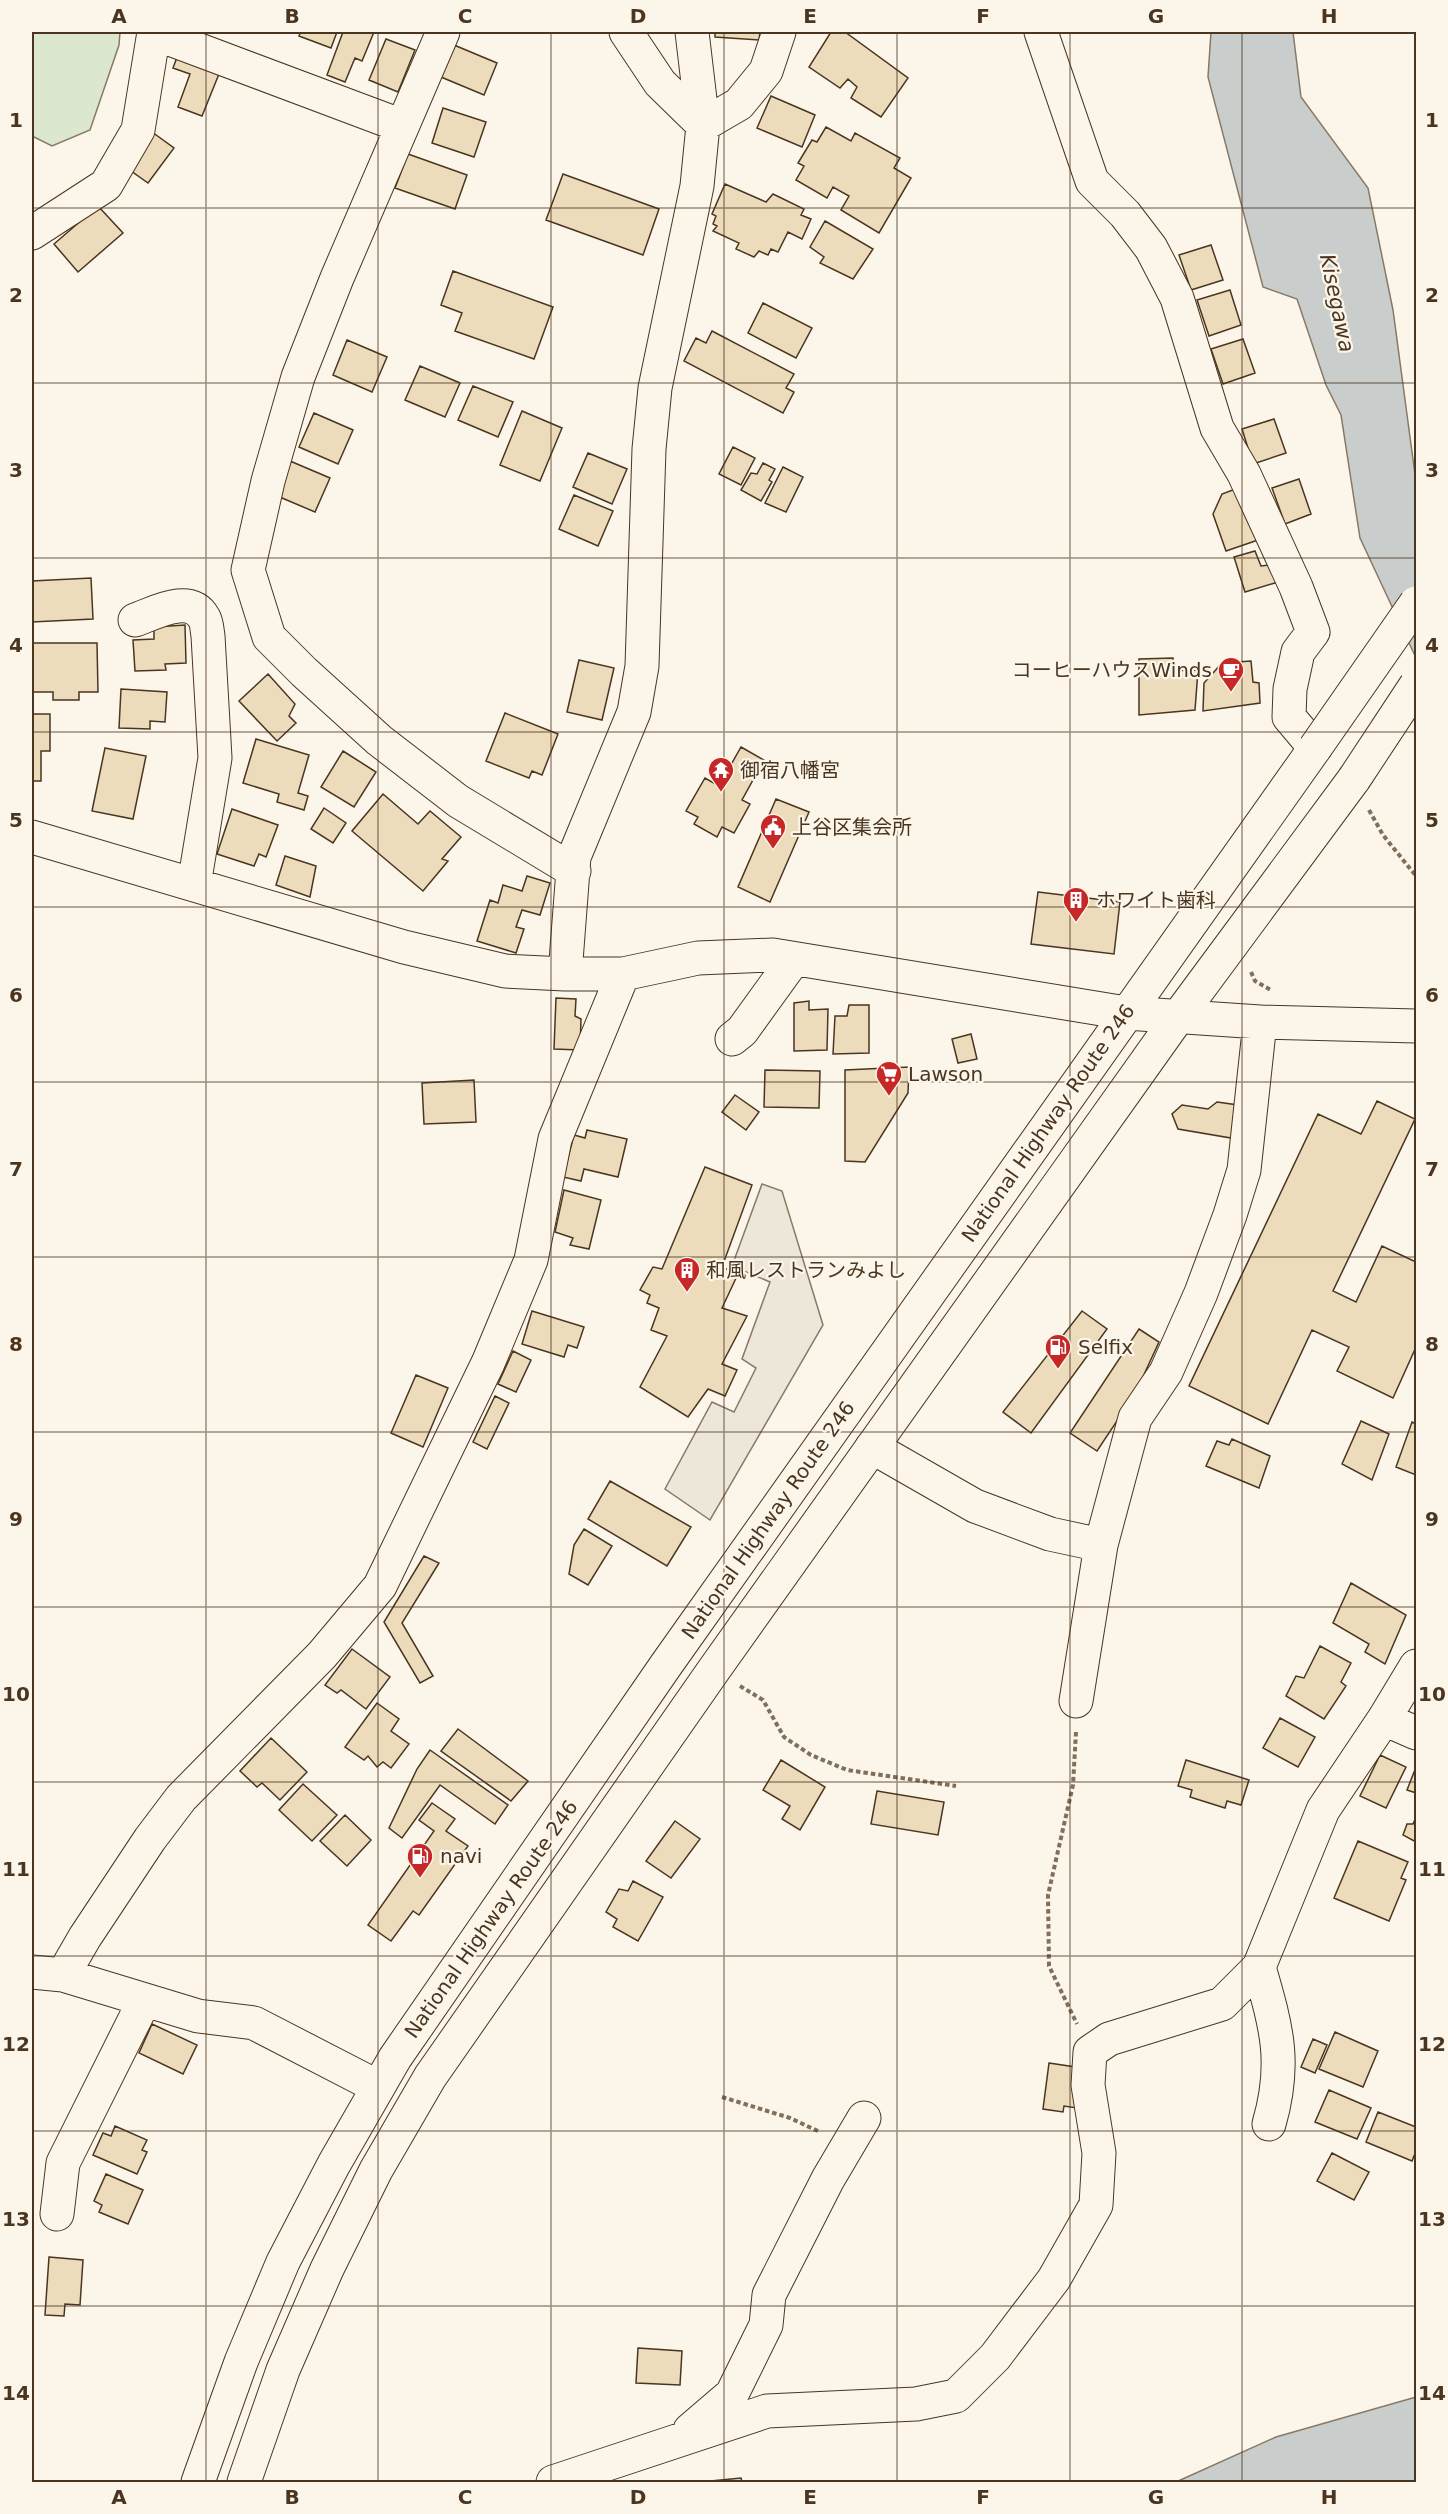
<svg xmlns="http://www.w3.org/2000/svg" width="1448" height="2514" font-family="'DejaVu Sans','Noto Sans JP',sans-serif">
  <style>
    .green { fill: #dce7d0; stroke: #887966; stroke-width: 1.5 }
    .parking { fill: #ede7d9; stroke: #887966; stroke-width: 1.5 }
    .water { fill: #c9cecd; stroke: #887966; stroke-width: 1.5 }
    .building { fill: #ecdcbc; stroke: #4a3520; stroke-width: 1.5 }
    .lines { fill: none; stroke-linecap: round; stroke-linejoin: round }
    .minor-casing { stroke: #4a3520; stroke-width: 35 }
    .highway-casing { stroke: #4a3520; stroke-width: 35 }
    .path { stroke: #7f6f5c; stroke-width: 4; stroke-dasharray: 4.5 3; stroke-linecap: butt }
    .minor { stroke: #fbf6e9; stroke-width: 33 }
    .highway { stroke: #fbf6e9; stroke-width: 33 }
    .highway-bridge-casing { stroke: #4a3520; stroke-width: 35; stroke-linecap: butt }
    .highway-bridge { stroke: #fbf6e9; stroke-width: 33 }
    .grid { fill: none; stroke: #4a3520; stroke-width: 1.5; stroke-opacity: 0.55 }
    .labels { text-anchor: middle; stroke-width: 4.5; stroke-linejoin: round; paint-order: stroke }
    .poi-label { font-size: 20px; fill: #4a3520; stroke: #fbf6e9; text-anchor: start }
    .street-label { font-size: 20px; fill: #4a3520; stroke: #fbf6e9 }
    .water-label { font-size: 21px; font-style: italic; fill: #4a3520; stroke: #fbf6e9 }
    .neatline { fill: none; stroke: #4a3520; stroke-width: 2 }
    .grid-label { font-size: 20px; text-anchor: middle; font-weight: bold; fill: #4a3520 }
  </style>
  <rect width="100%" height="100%" fill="#fbf6e9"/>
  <!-- green -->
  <path class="green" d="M32 32H120L119 45 90 130 52 146 32 136Z"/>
  <!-- parking -->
  <path class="parking" d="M762 1184 782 1191 823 1325 710 1520 665 1489 712 1402 734 1412 756 1368 742 1359 770 1282 732 1266Z"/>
  <!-- water -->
  <path class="water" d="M1211 32H1293L1301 97 1368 188 1393 310 1416 482V658L1360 538 1341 415 1326 385 1297 299 1263 287 1208 77Z
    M1416 2397V2482H1176L1276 2437Z"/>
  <!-- building -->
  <path class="building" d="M301 32H337L331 48 299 36Z
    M343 32H374L362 61 355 58 345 82 327 75Z
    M715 32H760L759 40 715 37Z
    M831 32H845L908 78 881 117 851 98 857 87 848 79 840 88 809 67Z
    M386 39 415 50 398 92 369 80Z
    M454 45 497 63 484 95 441 77Z
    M179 52 223 64 202 116 178 107 190 74 173 68Z
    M771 96 815 115 802 147 757 128Z
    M443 108 486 122 474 157 432 143Z
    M826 127 851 141 855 133 900 158 894 168 911 178 879 233 841 210 849 196 833 187 827 198 796 180 804 166 798 163 812 140 817 142Z
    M152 132 174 148 148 183 127 168Z
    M408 154 467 175 455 209 395 188Z
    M563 174 659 209 643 255 546 220Z
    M725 184 766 202 773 194 804 209 801 215 811 219 802 239 788 232 778 252 771 249 768 255 759 251 754 257 736 249 739 243 713 231 717 226 713 224 716 216 712 214Z
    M98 206 123 233 78 272 54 244Z
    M825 221 873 249 853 279 820 263 824 257 810 247Z
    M1211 245 1223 280 1191 290 1179 255Z
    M453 271 553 307 534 359 455 331 462 313 441 305Z
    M1230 290 1241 325 1209 336 1197 300Z
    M763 303 812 328 796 358 748 333Z
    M712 331 794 374 786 388 794 392 783 413 684 361 696 338 706 343Z
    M1243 339 1255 373 1223 384 1211 349Z
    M347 340 387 357 372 392 333 375Z
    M420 366 460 383 445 417 405 400Z
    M473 386 513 402 498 437 458 420Z
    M522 411 562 428 540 481 500 465Z
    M314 413 353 430 338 464 299 447Z
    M1274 419 1286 453 1253 464 1242 429Z
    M733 447 755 458 741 485 719 474Z
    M588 453 627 469 612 504 573 487Z
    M290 461 330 478 315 512 275 495Z
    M763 463 775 469 769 480 772 482 761 501 741 490 751 473 757 474Z
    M783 467 803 477 786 512 765 503Z
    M1299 479 1311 514 1285 524 1272 488Z
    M1238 488 1258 540 1226 551 1213 514 1222 494Z
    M574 495 613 511 598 546 559 529Z
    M1255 551 1261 566 1269 565 1278 582 1245 592 1234 557Z
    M91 578 93 619 32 622V581Z
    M185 625 186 663 165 664 166 670 135 671 133 640 154 639V627Z
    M32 643H97L98 692H79V700H53V692H32Z
    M1173 658V671L1198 670 1195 710 1139 715V659Z
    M579 660 614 668 602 720 567 712Z
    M1251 661 1253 682 1259 683 1260 703 1203 711 1204 683 1222 663Z
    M268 674 295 704 289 716 296 723 277 741 239 701Z
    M121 689 167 692 165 722 150 721V729L119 728Z
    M505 713 558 734 542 775 532 771 529 778 486 761Z
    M32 714H50V751H41V781H32Z
    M256 739 309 755 298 793 308 796 304 810 277 802 279 794 243 783Z
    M741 747 764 760 742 800 750 804 734 833 722 827 717 837 694 824 698 817 686 811 705 778 719 786Z
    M105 748 146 756 133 819 92 811Z
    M343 751 376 772 354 807 321 787Z
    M383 794 418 824 430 811 461 837 442 859 448 861 423 891 352 831Z
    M776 799 809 812 770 902 738 887Z
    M324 808 346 823 333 843 311 829Z
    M232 809 278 825 266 857 259 854 254 866 217 854Z
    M285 856 316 866 310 897 276 885Z
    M527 876 550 883 540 915 522 910 516 927 524 929 516 953 477 941 490 900 498 903 503 885 522 891Z
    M1038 892 1120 902 1114 954 1031 944Z
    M556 998 576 999 575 1016 581 1019 580 1050 554 1049Z
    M809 1001V1010L828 1009 827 1050 794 1051V1003Z
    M849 1005H869V1053L833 1054 835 1016H847Z
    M971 1034 977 1059 958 1063 952 1039Z
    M909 1067 908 1093 865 1162 845 1161V1070Z
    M765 1070 820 1071 819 1108 764 1107Z
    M474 1080 476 1122 424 1124 422 1083Z
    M735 1095 759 1112 746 1130 722 1112Z
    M1377 1101 1415 1119 1333 1291 1356 1302 1382 1246 1416 1262V1347L1393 1398 1337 1371 1349 1347 1312 1330 1268 1424 1189 1386 1318 1114 1361 1134Z
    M1217 1102 1238 1105 1237 1139 1178 1129 1172 1114 1182 1105 1208 1109Z
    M587 1130 627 1139 618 1177 584 1169 581 1181 563 1177 574 1135 585 1138Z
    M705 1167 752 1185 722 1267 738 1274 722 1308 747 1316 722 1364 737 1370 725 1396 708 1389 688 1417 640 1387 667 1336 651 1330 659 1308 647 1303 650 1295 640 1290 653 1267 662 1269Z
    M564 1190 601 1200 589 1249 570 1245 573 1238 555 1232Z
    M532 1311 584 1327 577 1348 568 1345 564 1357 522 1344Z
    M1082 1311 1107 1329 1031 1433 1003 1412Z
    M1139 1329 1159 1342 1135 1394 1097 1451 1070 1433Z
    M513 1351 531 1360 516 1392 498 1384Z
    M416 1375 448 1388 423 1447 391 1433Z
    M495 1396 509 1403 487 1449 473 1442Z
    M1361 1421 1389 1434 1372 1480 1342 1464Z
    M1412 1422 1416 1424V1475L1396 1467Z
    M1232 1439 1270 1456 1259 1488 1206 1466 1217 1441 1229 1445Z
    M610 1481 691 1527 667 1566 588 1519Z
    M584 1529 612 1546 588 1585 569 1574 574 1545Z
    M424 1556 439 1563 402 1623 433 1676 420 1683 384 1622Z
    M1351 1583 1406 1615 1385 1664 1365 1652 1369 1644 1333 1623Z
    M1320 1646 1351 1663 1341 1682 1346 1686 1324 1719 1286 1696 1296 1676 1304 1678Z
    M352 1649 390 1677 366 1709 341 1690 337 1693 325 1685Z
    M377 1703 399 1719 391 1731 409 1744 391 1768 383 1762 377 1767 368 1756 364 1760 345 1747Z
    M1280 1718 1315 1737 1298 1767 1263 1748Z
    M458 1729 528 1781 511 1801 441 1751Z
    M271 1738 307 1772 280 1800 262 1783 257 1787 240 1771Z
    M430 1750 508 1805 495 1824 440 1785 402 1838 389 1828 417 1769Z
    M1380 1755 1406 1767 1386 1808 1360 1796Z
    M781 1760 825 1787 800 1830 782 1819 790 1806 763 1790Z
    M1186 1760 1249 1780 1241 1805 1227 1801 1225 1808 1190 1797 1192 1790 1178 1786Z
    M1416 1767V1793L1407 1790Z
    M303 1784 337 1815 312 1841 279 1810Z
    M877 1791 944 1802 938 1835 871 1824Z
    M432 1803 455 1819 446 1831 468 1846 419 1915 413 1911 391 1941 368 1925 434 1831 419 1820Z
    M345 1815 371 1840 347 1866 320 1841Z
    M1416 1817V1842L1403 1835 1407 1824H1413Z
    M675 1821 700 1839 671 1878 646 1861Z
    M1358 1841 1408 1862 1401 1878 1406 1880 1389 1921 1334 1898Z
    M633 1881 663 1897 638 1941 613 1927 617 1919 606 1912 619 1889 628 1891Z
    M152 2024 197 2045 183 2074 139 2053Z
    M1335 2032 1378 2051 1363 2087 1319 2069Z
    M1313 2039 1327 2045 1315 2073 1301 2067Z
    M1049 2063 1082 2068 1077 2108 1064 2106 1063 2112 1043 2109Z
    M1329 2090 1371 2108 1357 2139 1315 2122Z
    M1378 2112 1416 2127V2151L1412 2161 1366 2142Z
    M115 2126 147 2140 142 2150 147 2152 137 2174 93 2155 103 2133 111 2136Z
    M1332 2153 1369 2172 1354 2200 1317 2181Z
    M106 2174 143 2190 128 2224 99 2212 102 2205 94 2201Z
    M49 2257 83 2260 80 2305 65 2304 64 2316 45 2315Z
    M638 2348 682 2351 680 2385 636 2383Z
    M741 2478 742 2482H711V2481Z"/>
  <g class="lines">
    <!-- minor casing -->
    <g class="minor-casing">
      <path id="minor" d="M443 32 337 278 298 377 268 481 248 570 269 637 304 672 379 740 458 801 574 871
        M626 32 660 83 703 125 739 104 766 71 779 32
        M1041 32 1092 181 1125 214 1151 248 1177 298 1217 428 1244 474 1296 587 1313 632 1298 652 1290 689 1289 717 1315 748
        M154 33 402 126
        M32 233 106 185 138 130 154 32
        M135 620C155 613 190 593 204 618 207 623 207 631 208 636L215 758 194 885
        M32 837 404 947 505 971 565 974H623L698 958 773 955 1126 1013 1260 1022 1416 1026
        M565 974 574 857 634 712 642 666 649 449 655 388 697 186 703 125 692 32
        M732 1039 742 1031 794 959
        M872 1447 975 1506 1050 1534 1101 1545
        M1076 1701 1101 1545 1135 1418 1166 1372 1201 1293 1230 1215 1244 1170 1260 1022
        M1384 1719 1416 1733
        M1259 1967C1276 2026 1287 2062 1269 2124
        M32 1972 63 1975 198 2016 254 2023 378 2087
        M63 1975 85 1937 150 1839 181 1798 322 1655 380 1586 488 1363 531 1260 555 1139 623 974
        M57 2214 63 2163 144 2001
        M690 2430 732 2394 766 2325 769 2295 828 2179 864 2118
        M553 2482 767 2411 916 2404 956 2396 995 2357 1054 2279 1096 2205 1099 2153 1088 2085 1090 2052 1109 2039 1222 2004 1259 1967 1323 1810 1384 1719 1416 1666"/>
    </g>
    <!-- highway casing -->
    <g class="highway-casing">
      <path id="highway" d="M198 2482 241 2362 283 2262 334 2164 395 2058 666 1665 1315 748
        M244 2482 283 2370 327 2269 376 2170 430 2077 713 1671 1178 1017 1354 779"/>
    </g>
    <!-- path -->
    <path class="path" d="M1369 810 1383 835 1416 876
      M1251 972 1255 981 1271 990
      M740 1686 763 1700 784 1737 811 1755 847 1770 956 1786
      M1076 1732 1073 1785 1048 1895 1049 1966 1077 2024
      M722 2097 790 2118 820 2132"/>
    <!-- minor -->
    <use href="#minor" class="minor"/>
    <!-- highway -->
    <use href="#highway" class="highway"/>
    <!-- highway-bridge casing -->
    <g class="highway-bridge-casing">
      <path id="highway-bridge" d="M1315 748 1416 603
        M1354 779 1416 685"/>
    </g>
    <!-- highway-bridge -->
    <use href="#highway-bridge" class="highway-bridge"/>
  </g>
  <!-- grid -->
  <path class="grid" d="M206 32V2482M378 32V2482M551 32V2482M724 32V2482M897 32V2482M1070 32V2482M1242 32V2482M32 208H1416M32 383H1416M32 558H1416M32 732H1416M32 907H1416M32 1082H1416M32 1257H1416M32 1432H1416M32 1607H1416M32 1782H1416M32 1956H1416M32 2131H1416M32 2306H1416"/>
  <!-- icons -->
  <defs>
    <g id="cafe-pin" transform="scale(1.35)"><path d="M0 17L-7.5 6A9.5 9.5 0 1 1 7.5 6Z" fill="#c62828" stroke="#fbf6e9"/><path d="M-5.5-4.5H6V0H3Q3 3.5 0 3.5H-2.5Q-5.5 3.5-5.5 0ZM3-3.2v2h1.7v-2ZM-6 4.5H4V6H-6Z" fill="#fff"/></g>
    <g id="temple-pin" transform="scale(1.35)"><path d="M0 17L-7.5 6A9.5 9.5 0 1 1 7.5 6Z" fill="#c62828" stroke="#fbf6e9"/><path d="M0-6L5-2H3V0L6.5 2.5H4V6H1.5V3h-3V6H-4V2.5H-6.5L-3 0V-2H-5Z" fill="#fff"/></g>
    <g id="civic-pin" transform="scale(1.35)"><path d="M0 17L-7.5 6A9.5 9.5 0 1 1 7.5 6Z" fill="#c62828" stroke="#fbf6e9"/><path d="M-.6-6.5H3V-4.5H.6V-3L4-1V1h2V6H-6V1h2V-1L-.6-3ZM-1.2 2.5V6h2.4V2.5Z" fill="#fff"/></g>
    <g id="building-pin" transform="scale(1.35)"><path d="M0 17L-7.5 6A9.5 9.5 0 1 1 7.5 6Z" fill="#c62828" stroke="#fbf6e9"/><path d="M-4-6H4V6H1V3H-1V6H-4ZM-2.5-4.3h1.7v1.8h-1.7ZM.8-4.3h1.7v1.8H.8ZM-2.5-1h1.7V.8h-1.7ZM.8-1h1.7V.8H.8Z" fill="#fff"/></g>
    <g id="supermarket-pin" transform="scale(1.35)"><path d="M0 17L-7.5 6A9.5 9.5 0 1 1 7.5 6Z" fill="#c62828" stroke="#fbf6e9"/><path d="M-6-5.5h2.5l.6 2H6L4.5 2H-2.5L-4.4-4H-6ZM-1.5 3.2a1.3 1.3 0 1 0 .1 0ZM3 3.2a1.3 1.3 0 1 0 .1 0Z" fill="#fff"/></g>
    <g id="fuel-pin" transform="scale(1.35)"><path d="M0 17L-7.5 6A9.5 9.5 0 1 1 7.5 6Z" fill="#c62828" stroke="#fbf6e9"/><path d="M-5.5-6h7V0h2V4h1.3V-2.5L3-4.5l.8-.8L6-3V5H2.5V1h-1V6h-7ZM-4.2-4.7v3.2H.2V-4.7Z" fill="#fff"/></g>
  </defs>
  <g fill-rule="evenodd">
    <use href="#cafe-pin" x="1231" y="670"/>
    <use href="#temple-pin" x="721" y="770"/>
    <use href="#civic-pin" x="773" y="827"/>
    <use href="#building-pin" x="1076" y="900"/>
    <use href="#supermarket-pin" x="889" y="1074"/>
    <use href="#building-pin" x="687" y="1270"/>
    <use href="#fuel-pin" x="1058" y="1347"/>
    <use href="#fuel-pin" x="420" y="1856"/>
  </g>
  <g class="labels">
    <!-- poi labels -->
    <g class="poi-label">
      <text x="1212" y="677" text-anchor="end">コーヒーハウスWinds</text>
      <text x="740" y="777">御宿八幡宮</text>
      <text x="792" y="834">上谷区集会所</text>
      <text x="1096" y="907">ホワイト歯科</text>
      <text x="908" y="1081">Lawson</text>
      <text x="706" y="1277">和風レストランみよし</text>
      <text x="1078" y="1354">Selfix</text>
      <text x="440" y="1863">navi</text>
    </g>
    <!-- street labels -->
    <g class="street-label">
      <text transform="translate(1048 1123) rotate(-55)" y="7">National Highway Route 246</text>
      <text transform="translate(768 1520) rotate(-55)" y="7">National Highway Route 246</text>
      <text transform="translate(491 1919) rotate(-55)" y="7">National Highway Route 246</text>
    </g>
    <!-- water labels -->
    <g class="water-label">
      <text transform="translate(1337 303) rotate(78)" y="7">Kisegawa</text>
    </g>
  </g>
  <!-- border -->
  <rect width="1448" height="2514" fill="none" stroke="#fbf6e9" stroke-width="66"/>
  <rect x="33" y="33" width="1382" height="2448" class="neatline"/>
  <g class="grid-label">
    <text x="119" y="23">A</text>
    <text x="292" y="23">B</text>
    <text x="465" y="23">C</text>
    <text x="638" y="23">D</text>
    <text x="810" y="23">E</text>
    <text x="983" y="23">F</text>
    <text x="1156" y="23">G</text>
    <text x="1329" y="23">H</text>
    <text x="16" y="127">1</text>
    <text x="1432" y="127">1</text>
    <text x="16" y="302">2</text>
    <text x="1432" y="302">2</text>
    <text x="16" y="477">3</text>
    <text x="1432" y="477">3</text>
    <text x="16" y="652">4</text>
    <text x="1432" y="652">4</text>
    <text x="16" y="827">5</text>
    <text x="1432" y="827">5</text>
    <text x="16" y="1002">6</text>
    <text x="1432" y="1002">6</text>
    <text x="16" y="1176">7</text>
    <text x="1432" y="1176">7</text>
    <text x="16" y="1351">8</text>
    <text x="1432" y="1351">8</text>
    <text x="16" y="1526">9</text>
    <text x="1432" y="1526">9</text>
    <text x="16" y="1701">10</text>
    <text x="1432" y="1701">10</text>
    <text x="16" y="1876">11</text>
    <text x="1432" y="1876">11</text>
    <text x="16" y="2051">12</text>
    <text x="1432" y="2051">12</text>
    <text x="16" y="2226">13</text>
    <text x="1432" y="2226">13</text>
    <text x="16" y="2400">14</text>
    <text x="1432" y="2400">14</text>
    <text x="119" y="2504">A</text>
    <text x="292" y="2504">B</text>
    <text x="465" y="2504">C</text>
    <text x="638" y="2504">D</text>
    <text x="810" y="2504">E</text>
    <text x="983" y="2504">F</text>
    <text x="1156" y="2504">G</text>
    <text x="1329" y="2504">H</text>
  </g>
</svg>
